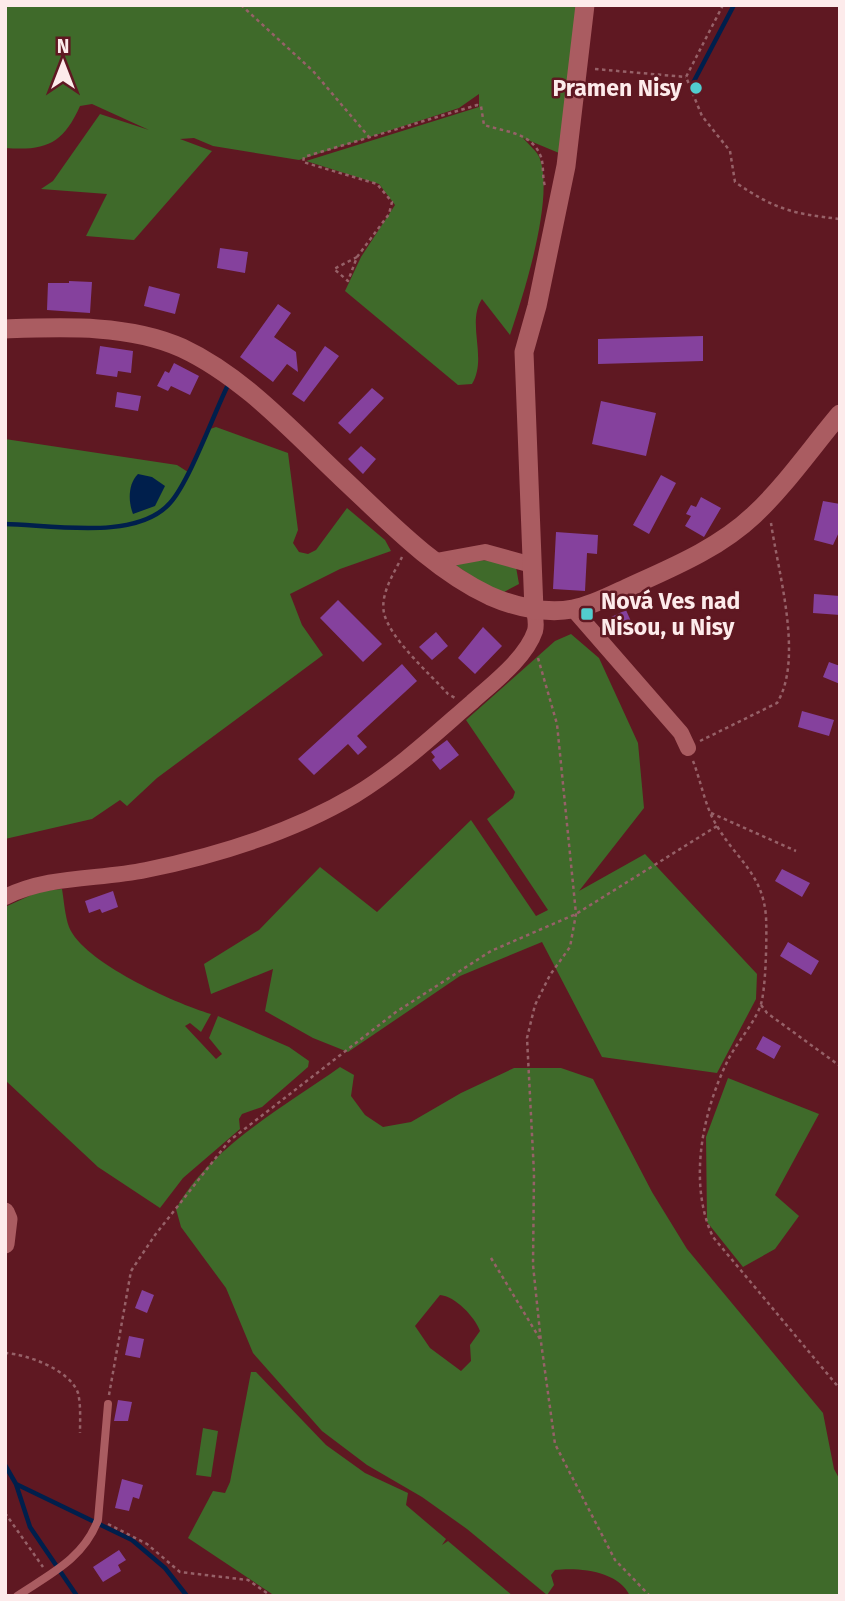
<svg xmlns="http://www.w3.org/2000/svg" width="845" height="1601" font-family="'Fira Sans',sans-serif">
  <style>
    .green { fill: #3f6a2a; fill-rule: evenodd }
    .water { fill: #001f4c }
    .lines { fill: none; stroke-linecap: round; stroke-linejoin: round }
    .stream { stroke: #001f4c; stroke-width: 4.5 }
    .building { fill: #85419d }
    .path { stroke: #966168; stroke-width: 2.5; stroke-dasharray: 3.5 3.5; stroke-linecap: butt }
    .service { stroke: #aa5c61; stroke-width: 8 }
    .minor { stroke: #aa5c61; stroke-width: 16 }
    .tertiary { stroke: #aa5c61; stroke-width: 19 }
    .poi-dot { fill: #52cdce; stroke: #5f1822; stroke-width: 2.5 }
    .labels { text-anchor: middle; stroke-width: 5; stroke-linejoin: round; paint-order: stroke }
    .poi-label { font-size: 23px; font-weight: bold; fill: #fdebeb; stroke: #5f1822; text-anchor: end }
  </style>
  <rect width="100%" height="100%" fill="#5f1822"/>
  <!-- green -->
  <path class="green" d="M5 5H582L559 153 523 138C528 144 538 152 540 159 554 200 524 293 510 335L482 299C466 323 488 358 472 384L458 385 345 291 361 257 395 205 379 184 306 161 479 107V94L459 108 299 160 213 146 194 138 180 139 212 151 134 240 86 236 107 194 41 189 53 181 100 114 149 130 92 104 80 106C63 144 46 151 5 148Z
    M216 427 288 453 298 530 293 543 299 552 308 554 316 550 347 508 385 540 391 551 340 569 290 594 302 625 323 655 157 778 127 806 120 800 92 819 5 839V439L177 465 188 472 207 430Z
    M476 560 499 561 516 567 519 584 504 592 491 589 454 564Z
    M571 634 599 658 638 743 644 808 579 891 645 854 757 974 756 999 717 1073 602 1057 542 942 460 976 348 1052 313 1038 265 1011 273 969 211 994 204 964 259 930 320 867 377 912 471 820 536 916 548 910 487 819 513 798 515 792 466 720 555 641Z
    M62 889C64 901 65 916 69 927 83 962 174 1003 211 1014L201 1032 190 1023 185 1026 216 1059 222 1054 209 1038 218 1016 289 1047 309 1061 308 1067 262 1107 242 1114 239 1119 240 1129 183 1178 160 1208 98 1167 5 1080V907L40 891Z
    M340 1067 354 1075 351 1096 365 1115 383 1127 411 1122 461 1093 514 1068H561L593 1079 652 1192 687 1249 823 1413 834 1469 840 1480V1596H630C619 1571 579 1567 555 1570L551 1575 554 1585 547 1595 467 1529 422 1497 367 1465 322 1431 253 1353 226 1288 181 1227 176 1209C210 1147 284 1107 340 1067ZM440 1295C455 1296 475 1317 480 1331L470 1345 471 1361 461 1371 430 1348 415 1326Z
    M728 1078 819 1114 775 1195 799 1216 775 1249 743 1267 707 1222 706 1137Z
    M251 1372H256L326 1445 365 1473 408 1493 406 1505 446 1539 442 1545 448 1541 513 1596H275L188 1538 213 1491 225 1493 230 1482Z
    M203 1428 218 1431 211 1477 196 1475Z"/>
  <!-- water -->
  <path class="water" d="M138 474 152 477 165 486 155 506 133 514C128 501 128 484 138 474Z"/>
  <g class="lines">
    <!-- stream -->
    <path class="stream" d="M693 83 734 5
      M5 524C52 525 137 541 170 503 189 482 213 416 227 387
      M5 1465 16 1484 132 1540 165 1568 187 1596
      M16 1484 30 1527 77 1596"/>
  </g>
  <!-- building -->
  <path class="building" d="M220 248 248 252 245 273 217 268Z
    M69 281 92 282 90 313 47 310 48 283H69Z
    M149 286 180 294 175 314 144 306Z
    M278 304 291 313 274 337 296 352 298 372 287 364 273 382 240 357Z
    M703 336V361L598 364V339Z
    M100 346 133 351 131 373 118 371 117 377 96 374Z
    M325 346 339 356 304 402 292 394Z
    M174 363 199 376 190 395 171 386 168 391 157 386 165 371 169 373Z
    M372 388 384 398 350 434 338 423Z
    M117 392 141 396 138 411 115 407Z
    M601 401 656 413 646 456 592 444Z
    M361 446 376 459 363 474 348 459Z
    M661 475 676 483 649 534 633 525Z
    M701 497 721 508 704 537 685 526 691 516 686 514 691 505 696 507Z
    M823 501 840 504V530L833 545 814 540Z
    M556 532 598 535 597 554 587 553 585 591 553 589Z
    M814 594 840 596V615L813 613Z
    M338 600 382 644 363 662 320 618Z
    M626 610 633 626 611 636 605 629 613 624 609 618Z
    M483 627 502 646 475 674 458 658Z
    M436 632 448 646 432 660 419 647Z
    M829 662 840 666V684L823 677Z
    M402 664 417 681 357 736 367 747 358 755 348 744 314 775 298 759Z
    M802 711 834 720 829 736 798 727Z
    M447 740 459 755 440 770 432 760 435 757 431 752Z
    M782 869 810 883 802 897 775 881Z
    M113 891 118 907 102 913 100 909 89 913 85 901Z
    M788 942 819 961 811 975 780 956Z
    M763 1036 781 1046 774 1059 756 1049Z
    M142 1290 154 1295 147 1313 135 1308Z
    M129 1336 144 1339 140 1358 125 1355Z
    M118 1400 132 1402 128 1421H114Z
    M122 1479 143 1485 139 1499 133 1497 129 1511 115 1508Z
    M119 1550 126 1560 118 1565 121 1571 103 1582 93 1567Z"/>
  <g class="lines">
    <!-- path -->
    <path class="path" d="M241 5 313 71 369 137
      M723 5 686 77 702 116 730 151 735 182C774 209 793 214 840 219
      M595 69 686 77
      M357 257 334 269 348 281 357 257 389 214 392 202 377 184 303 162 304 157 477 105 481 106 484 125C505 132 532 132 541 157 544 166 542 177 545 186
      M402 557C394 573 380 594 384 613 390 639 430 674 448 694L455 698
      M538 658 557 724 576 914 570 947 550 975 535 1005 527 1038 534 1173 533 1265 541 1342 555 1444 615 1560 650 1596
      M700 741 777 703C804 659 778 572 771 523
      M693 761C701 781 705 807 717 826 737 860 763 874 766 917 767 935 766 993 760 1007 752 1027 736 1043 727 1062 702 1114 688 1184 713 1237L840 1389
      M711 813 796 851
      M761 1005 767 1013 840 1066
      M491 1258 540 1339
      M5 1353C27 1354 70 1370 78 1393 81 1405 80 1421 80 1433
      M109 1395 131 1271 155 1235 229 1141 396 1012 491 951 576 914 717 826
      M5 1513 43 1567
      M108 1524 147 1544 180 1572 248 1580 271 1596"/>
    <!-- service -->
    <path class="service" d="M17 1596C50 1574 83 1559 98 1520L108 1404"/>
    <!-- minor -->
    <path class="minor" d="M436 561 485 552 532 565
      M573 609 681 733 688 748
      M5 897C50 875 98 880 146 870 219 855 291 833 355 795 398 769 435 734 472 702 493 683 526 658 535 631 537 624 535 616 534 610"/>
    <!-- tertiary -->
    <path class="tertiary" d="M5 329C63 327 129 324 182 348 244 377 293 432 342 478 387 520 433 569 490 596 515 607 546 614 573 609 591 606 610 596 627 588 671 568 718 549 754 515 786 485 812 447 840 414
      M534 610 524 352 537 306 566 166 585 5
      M5 1212 8 1219 5 1244"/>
  </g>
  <!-- markers -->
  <g class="poi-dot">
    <circle cx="696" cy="88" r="7"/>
    <rect x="580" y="607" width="14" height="14" rx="3.5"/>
  </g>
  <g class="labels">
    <!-- poi labels -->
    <g class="poi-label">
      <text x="682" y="96">Pramen Nisy</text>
      <text x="601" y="609" text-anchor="start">Nová Ves nad<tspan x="601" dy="26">Nisou, u Nisy</tspan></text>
    </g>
  </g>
  <!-- border -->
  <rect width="845" height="1601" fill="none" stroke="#fdebeb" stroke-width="14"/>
  <!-- north arrow -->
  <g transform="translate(63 63)" stroke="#5f1822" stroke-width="5" paint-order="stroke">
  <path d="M0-5L12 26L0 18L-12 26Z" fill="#fdebeb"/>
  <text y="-10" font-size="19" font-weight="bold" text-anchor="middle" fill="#fdebeb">N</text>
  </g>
</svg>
